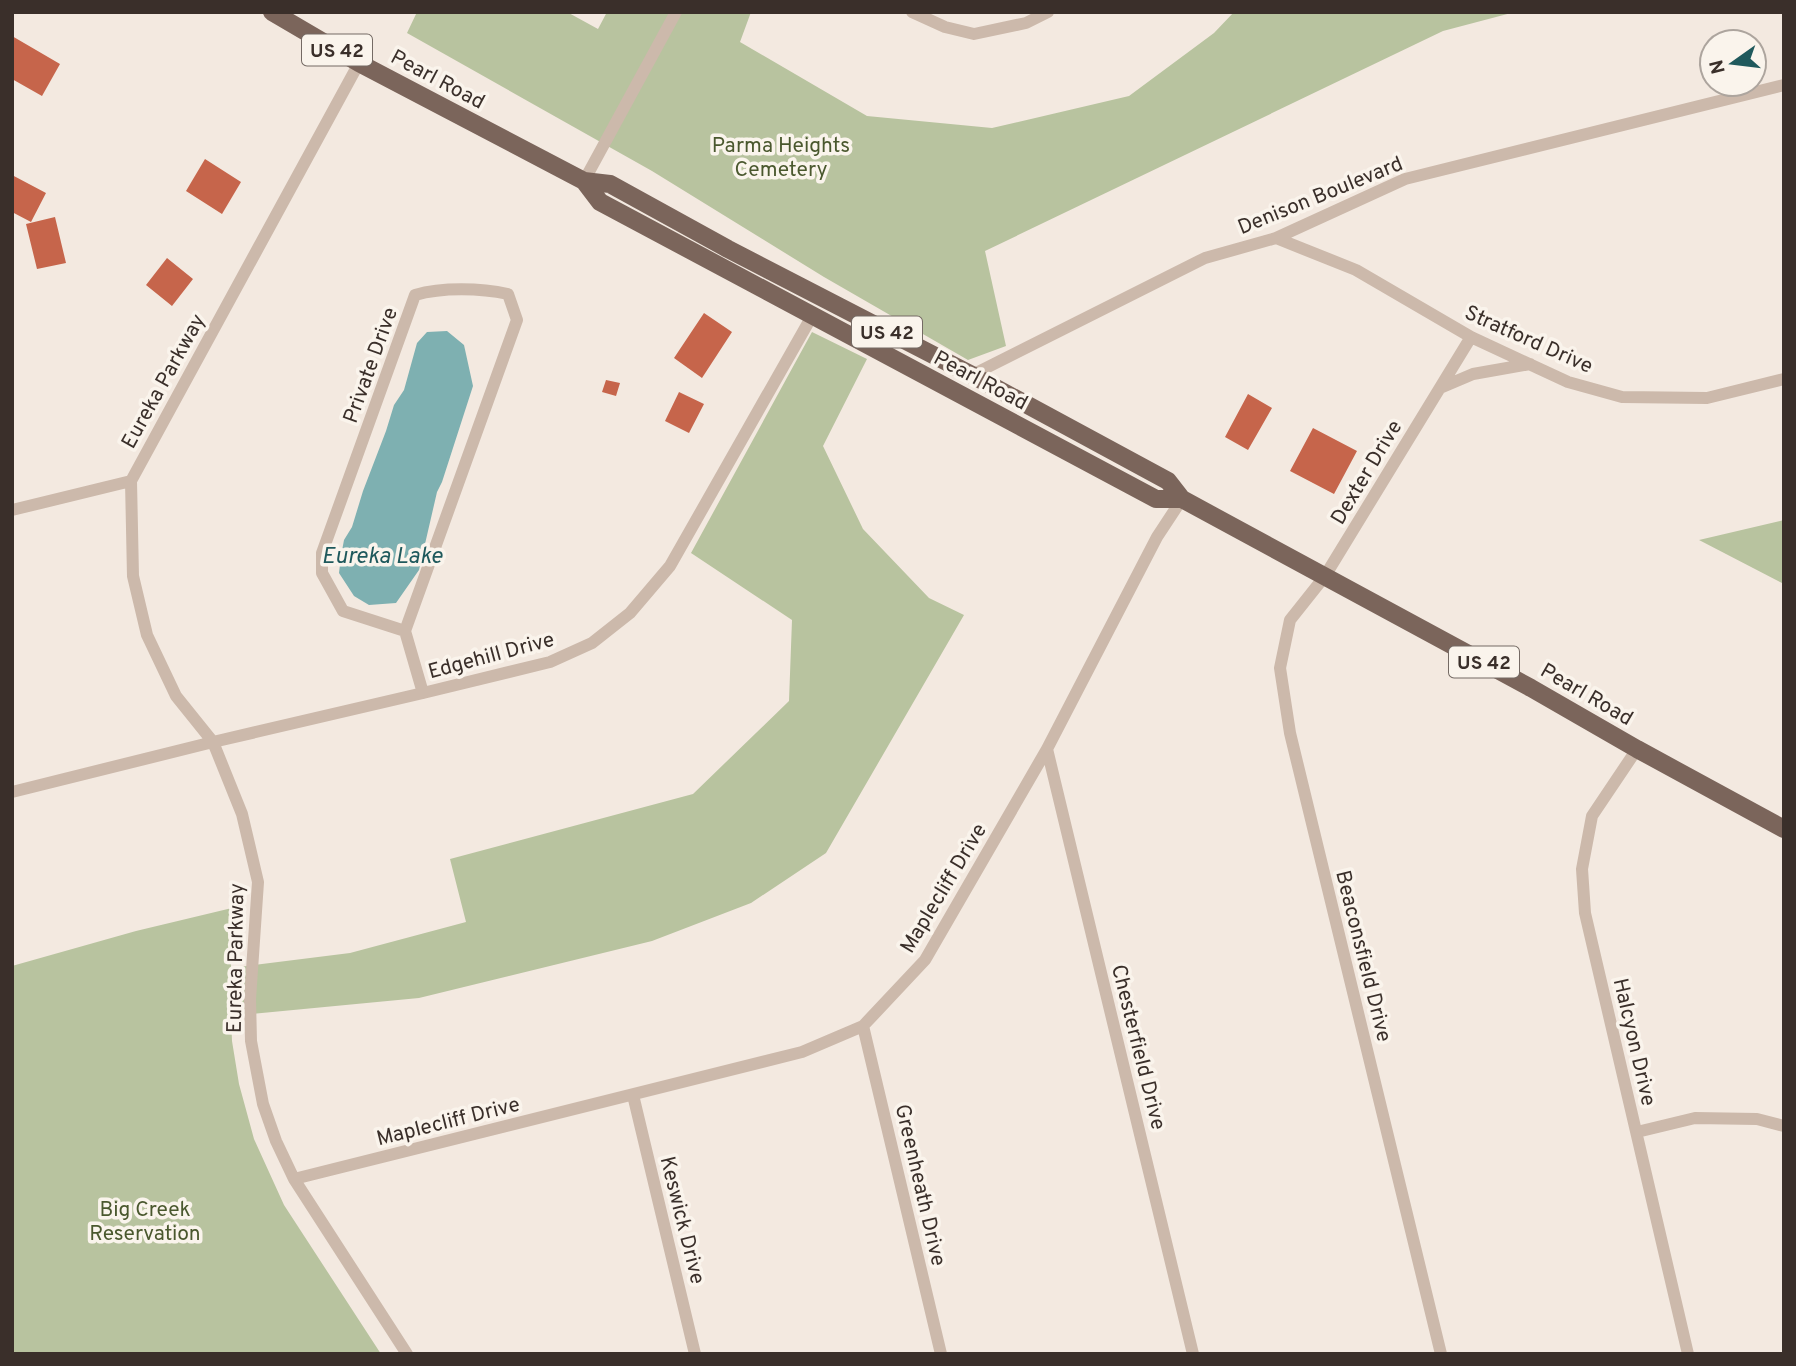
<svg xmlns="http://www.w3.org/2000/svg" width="1796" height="1366" font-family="Overpass,sans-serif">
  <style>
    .green { fill: #b8c39f }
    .water { fill: #7eb0b1 }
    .building { fill: #c6654b }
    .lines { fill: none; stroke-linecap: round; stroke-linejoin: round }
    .street { stroke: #ccb9ab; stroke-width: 12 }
    .primary { stroke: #7b655b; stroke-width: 18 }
    .labels { text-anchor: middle; stroke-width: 7; stroke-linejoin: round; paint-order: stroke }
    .shield { fill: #faf4ec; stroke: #746a64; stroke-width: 2 }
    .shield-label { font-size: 19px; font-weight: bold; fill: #3a2f2a }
    .street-label { font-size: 21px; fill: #3a2f2a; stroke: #faf4ec }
    .park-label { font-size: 21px; fill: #4a582e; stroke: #faf4ec }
    .water-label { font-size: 23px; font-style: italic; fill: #1f595c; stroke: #faf4ec }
  </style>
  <rect width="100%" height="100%" fill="#f3e9e0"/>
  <!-- green -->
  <path class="green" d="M417 12H567L598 29 607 12H751L740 42 867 116 992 128 1129 96 1214 33 1234 12H1515L1443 31 985 251 1006 346 968 360 824 277 652 171 407 33Z
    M812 332 867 359 823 446 863 529 929 598 964 615 826 853 751 903 652 941 419 998 231 1016 232 1041 239 1084 254 1139 284 1205 381 1354H12V966L136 931 232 908 231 968 350 953 466 922 450 859 693 794 789 701 792 620 691 553Z
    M1784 520V584L1699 540Z"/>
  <!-- water -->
  <path class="water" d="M447 331 464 345 473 386 442 482 437 492 419 570 396 603 369 605 354 596 339 573 341 556 344 540 352 527 363 491 386 431 394 405 404 390 417 343 427 332Z"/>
  <!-- building -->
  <path class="building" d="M12 36 60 64 42 96 12 79Z
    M205 159 241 182 222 214 186 191Z
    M12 175 46 193 31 222 12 212Z
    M55 217 66 263 37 269 26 224Z
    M167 258 193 279 172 306 146 285Z
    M704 313 732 332 702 378 674 358Z
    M606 380 620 383 616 396 602 392Z
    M679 392 704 404 689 433 665 421Z
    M1248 394 1272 408 1248 450 1225 437Z
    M1313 428 1357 451 1334 494 1290 471Z"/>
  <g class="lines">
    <!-- street -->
    <path class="street" d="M912 12 945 27 974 34 1026 23 1048 12
      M359 63 131 481 133 576 147 635 176 696 213 742 242 814 258 882 250 999 251 1041 263 1104 276 1141 294 1179 407 1354
      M584 181 676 12
      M1276 238 1356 270 1471 337 1568 382 1622 397 1707 398 1784 379
      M972 375 1205 258 1276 238 1405 179 1784 85
      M1440 388 1473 374 1530 364
      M12 510 131 481
      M405 631 343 611 322 573V553L415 295C442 287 481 288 508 294L517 320 405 631 423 693
      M1047 749 1193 1354
      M1637 749 1592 816 1582 869 1585 913 1688 1354
      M12 792 213 742 423 693 550 662 592 643 630 613 670 566 812 316
      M863 1026 941 1354
      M633 1095 695 1354
      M1637 1132 1695 1118 1757 1119 1784 1126
      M294 1179 802 1052 863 1026 925 960 1047 749 1157 537 1182 499
      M1441 1354 1290 733 1280 668 1290 620 1325 576 1471 337"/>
    <!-- primary -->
    <path class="primary" d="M272 12 359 63 584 181 610 184 728 249 972 375 1168 481 1182 499 1531 688 1637 749 1784 829
      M584 181 600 202 1156 499H1182"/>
  </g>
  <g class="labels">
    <!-- shield labels -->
    <g class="shield">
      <rect x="302" y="34.5" width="70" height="31" rx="5"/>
      <rect x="852" y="316.5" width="70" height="31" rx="5"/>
      <rect x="1449" y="646.5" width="70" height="31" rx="5"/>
    </g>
    <g class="shield-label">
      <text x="337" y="57">US 42</text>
      <text x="887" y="339">US 42</text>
      <text x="1484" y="669">US 42</text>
    </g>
    <!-- street labels -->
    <g class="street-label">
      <text transform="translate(438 79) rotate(28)" y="7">Pearl Road</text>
      <text transform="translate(1320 195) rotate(-22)" y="7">Denison Boulevard</text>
      <text transform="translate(1529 339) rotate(24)" y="7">Stratford Drive</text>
      <text transform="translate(370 365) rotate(-70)" y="7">Private Drive</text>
      <text transform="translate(981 380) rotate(28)" y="7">Pearl Road</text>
      <text transform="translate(163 381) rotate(-61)" y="7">Eureka Parkway</text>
      <text transform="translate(1366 472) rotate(-59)" y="7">Dexter Drive</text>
      <text transform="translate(491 655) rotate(-15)" y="7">Edgehill Drive</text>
      <text transform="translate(1587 694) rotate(30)" y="7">Pearl Road</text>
      <text transform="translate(943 888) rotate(-59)" y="7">Maplecliff Drive</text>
      <text transform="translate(1364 956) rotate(76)" y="7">Beaconsfield Drive</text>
      <text transform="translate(235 958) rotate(-89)" y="7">Eureka Parkway</text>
      <text transform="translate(1635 1042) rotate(77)" y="7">Halcyon Drive</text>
      <text transform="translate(1139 1047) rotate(76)" y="7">Chesterfield Drive</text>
      <text transform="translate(448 1121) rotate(-14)" y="7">Maplecliff Drive</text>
      <text transform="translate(921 1185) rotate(77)" y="7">Greenheath Drive</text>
      <text transform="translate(683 1220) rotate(76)" y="7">Keswick Drive</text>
    </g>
    <!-- park labels -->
    <g class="park-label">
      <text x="781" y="152">Parma Heights<tspan x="781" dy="24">Cemetery</tspan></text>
      <text x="145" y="1216">Big Creek<tspan x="145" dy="24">Reservation</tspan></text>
    </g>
    <!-- water labels -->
    <g class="water-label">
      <text x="382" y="563">Eureka Lake</text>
    </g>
  </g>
  <!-- border -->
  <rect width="1796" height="1366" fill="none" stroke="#3a2f2a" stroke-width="28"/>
  <!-- north arrow -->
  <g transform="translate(1733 63) rotate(256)"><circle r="33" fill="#faf4ec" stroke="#ada59e" stroke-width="2"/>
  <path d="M0-5L12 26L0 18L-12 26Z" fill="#1f595c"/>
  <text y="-10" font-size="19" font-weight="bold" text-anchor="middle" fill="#3a2f2a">N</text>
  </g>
</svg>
